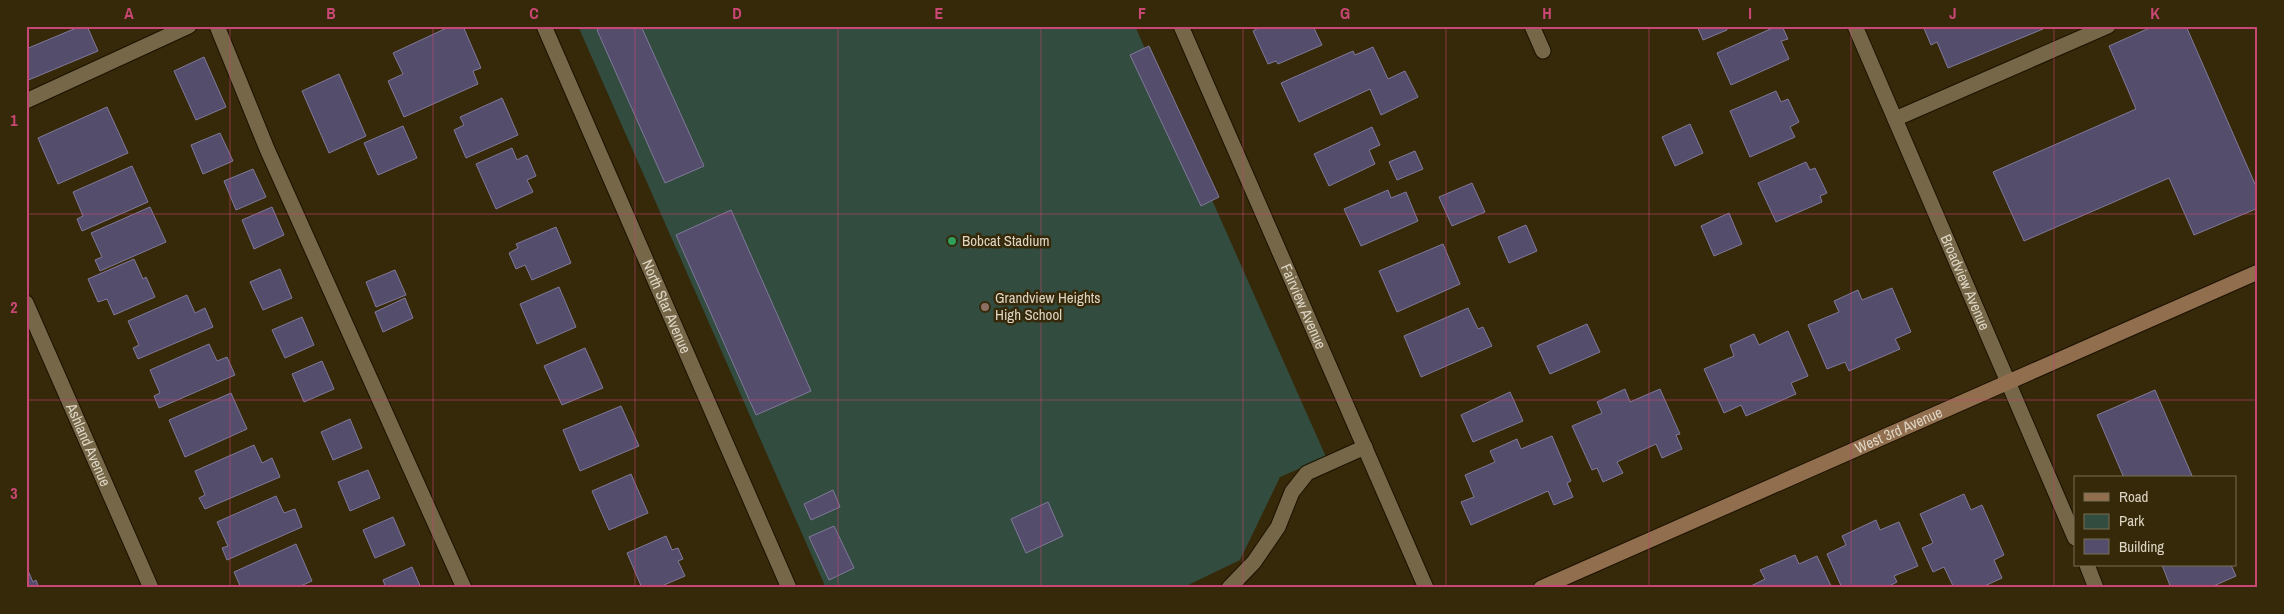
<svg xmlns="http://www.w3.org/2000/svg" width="2284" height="614" font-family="'Archivo Narrow',sans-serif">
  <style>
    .green { fill: #324c3f }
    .building { fill: #544d6c; stroke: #80799a }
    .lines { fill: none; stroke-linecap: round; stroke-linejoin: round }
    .lane-casing { stroke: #1b1200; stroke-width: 17 }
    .street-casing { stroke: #1b1200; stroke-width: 17 }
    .secondary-casing { stroke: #1b1200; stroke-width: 17 }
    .lane { stroke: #756747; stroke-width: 15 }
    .street { stroke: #756747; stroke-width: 15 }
    .secondary { stroke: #916e4e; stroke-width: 15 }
    .grid { fill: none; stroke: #c94775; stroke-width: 1; stroke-opacity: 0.55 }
    .leisure-dot { fill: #2e9e5b; stroke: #362909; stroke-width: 2 }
    .education-dot { fill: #8d6e63; stroke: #362909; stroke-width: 2 }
    .labels { text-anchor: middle; stroke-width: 5; stroke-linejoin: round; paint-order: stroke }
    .poi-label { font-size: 15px; fill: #ddd5c4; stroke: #362909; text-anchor: start }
    .street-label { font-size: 15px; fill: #ddd5c4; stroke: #362909 }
    .neatline { fill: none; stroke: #c94775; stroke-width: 2 }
    .grid-label { font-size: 16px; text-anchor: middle; font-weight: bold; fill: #c94775 }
  </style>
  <rect width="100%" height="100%" fill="#362909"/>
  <!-- green -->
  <path class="green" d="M578 26H1135L1326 457 1280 477 1240 560 1182 588H826Z"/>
  <!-- building -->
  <path class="building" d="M81 26H87L98 51 26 81V49Z
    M451 26H463L481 68 473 71 478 84 404 117 388 81 403 74 393 53Z
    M604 26H641L704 166 665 183 597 30Z
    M1313 26 1322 45 1278 64 1276 61 1268 64 1253 31 1262 26Z
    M1697 26H1726L1727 30 1703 40Z
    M1777 26H1782L1788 39 1781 41 1789 59 1731 85 1717 53Z
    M1923 26H2042L2043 29 1948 68 1937 42 1931 45Z
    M2154 26H2186L2258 191V208L2194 235 2169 178 2024 241 1993 172 2136 109 2109 46Z
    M1149 46 1219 197 1201 206 1130 55Z
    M1373 47 1388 79 1405 71 1418 97 1381 115 1370 89 1299 122 1281 83 1353 51 1355 55Z
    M204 57 226 107 196 120 174 71Z
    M339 74 366 136 329 153 302 91Z
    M1776 91 1781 102 1788 99 1799 122 1790 127 1795 137 1750 157 1730 111Z
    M502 98 518 135 466 158 454 130 464 125 460 117Z
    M107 107 128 153 58 184 38 138Z
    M1690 124 1703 153 1675 166 1662 137Z
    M403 126 417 158 378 175 364 143Z
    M1372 127 1380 145 1369 150 1375 164 1329 186 1314 154Z
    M220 133 233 161 203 174 191 145Z
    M512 148 517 160 527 155 536 176 527 180 533 192 496 209 476 164Z
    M1415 151 1423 169 1397 180 1389 162Z
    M1806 162 1810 170 1815 168 1827 193 1820 196 1822 202 1776 222 1758 183Z
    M132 166 148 202 82 231 77 219 83 216 73 192Z
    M253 169 266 197 236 210 224 181Z
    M1472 183 1485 212 1452 226 1439 197Z
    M1388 190 1391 198 1406 192 1418 221 1361 246 1344 209Z
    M150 207 166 242 100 271 95 260 102 257 91 233Z
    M272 207 284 235 254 249 242 220Z
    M731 210 811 391 756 415 676 235Z
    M1729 213 1742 244 1714 256 1701 226Z
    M1526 225 1537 251 1509 263 1498 237Z
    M556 227 571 263 532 280 525 265 516 269 509 253 518 248 516 244Z
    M1443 244 1460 284 1397 312 1379 271Z
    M134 259 143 279 146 277 155 297 114 315 107 299 98 302 88 279Z
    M280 269 292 298 263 310 250 282Z
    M395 270 406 295 376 307 366 282Z
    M559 287 576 327 537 344 520 304Z
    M1892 288 1911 332 1895 339 1900 349 1849 371 1845 362 1827 369 1808 325 1839 312 1834 301 1858 290 1862 300Z
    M187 295 195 313 205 308 213 327 138 359 133 348 139 345 128 321Z
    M405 298 413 318 383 332 375 312Z
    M1468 308 1478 329 1483 327 1492 346 1421 377 1404 336Z
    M302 317 314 345 285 358 272 330Z
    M1587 324 1600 352 1550 374 1537 346Z
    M1788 331 1808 376 1791 383 1796 394 1746 416 1741 405 1724 413 1704 369 1734 356 1730 345 1754 334 1759 345Z
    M209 344 217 361 227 357 235 375 159 408 154 396 160 393 150 370Z
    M585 348 603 388 562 405 544 366Z
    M322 361 334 389 304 402 292 374Z
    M1625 389 1630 402 1660 389 1680 434 1676 435 1682 449 1662 458 1656 444 1617 462 1623 473 1603 482 1597 468 1592 470 1572 426 1602 413 1597 402Z
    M2155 390 2193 478H2124L2097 415Z
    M1510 392 1523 421 1473 442 1461 415Z
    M231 393 247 429 185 457 169 420Z
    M621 406 639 446 580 471 563 430Z
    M350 419 362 448 333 460 321 432Z
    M1552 436 1571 481 1567 483 1573 497 1554 505 1548 491 1471 525 1461 502 1474 497 1465 475 1495 462 1490 451 1517 439 1521 449Z
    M254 445 262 463 272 458 280 477 205 509 199 498 205 495 195 471Z
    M368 470 380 498 350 511 338 482Z
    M631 474 648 513 609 530 592 491Z
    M833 490 840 507 811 520 804 504Z
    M1964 494 1971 510 1982 505 2004 555 1994 560 2002 578 1980 588H1954L1944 567 1933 572 1922 548 1933 543 1920 514Z
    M276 496 284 513 295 509 302 527 227 560 222 548 228 546 217 522Z
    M1048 502 1063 536 1026 553 1011 519Z
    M393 517 405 545 375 558 363 530Z
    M1876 520 1880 530 1899 522 1918 566 1894 576 1897 582 1885 588H1842L1827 554 1846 545 1842 536Z
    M834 526 854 568 829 580 809 537Z
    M666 536 672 550 678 548 683 559 678 561 685 576 657 588H642L627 553Z
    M296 544 312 581 296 588H241L234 572Z
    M1795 555 1799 564 1817 556 1832 588H1747L1765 579 1760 570Z
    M2162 565H2231L2236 576 2209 588H2171Z
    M26 566 33 582 36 580 39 588H26Z
    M412 567 421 588H386L383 580Z"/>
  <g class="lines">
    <!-- lane casing -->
    <g class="lane-casing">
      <path id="lane" d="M217 26 267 149 464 588
        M1532 26 1543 51
        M26 101 189 26
        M1895 119 2108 26
        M1229 588 1254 562 1278 527 1292 492 1307 473 1365 447"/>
    </g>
    <!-- street casing -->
    <g class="street-casing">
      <g id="street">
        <path id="s1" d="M544 26 789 588"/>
        <path id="s2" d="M1181 26 1426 588"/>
        <path id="s3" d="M1855 26 2075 538"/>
        <path id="s4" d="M26 303 151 588"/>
        <path d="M2087 565 2096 588"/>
      </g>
    </g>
    <!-- secondary casing -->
    <g class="secondary-casing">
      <g id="secondary">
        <path id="s5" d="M1541 588 2258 272"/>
      </g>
    </g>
    <!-- lane -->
    <use href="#lane" class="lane"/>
    <!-- street -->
    <use href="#street" class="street"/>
    <!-- secondary -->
    <use href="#secondary" class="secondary"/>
  </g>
  <!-- grid -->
  <path class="grid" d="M230 26V588M433 26V588M635 26V588M838 26V588M1041 26V588M1243 26V588M1446 26V588M1649 26V588M1851 26V588M2054 26V588M26 214H2258M26 400H2258"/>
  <!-- markers -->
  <circle class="leisure-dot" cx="952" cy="241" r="5"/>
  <circle class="education-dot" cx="985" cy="307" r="5"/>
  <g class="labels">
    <!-- poi labels -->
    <g class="poi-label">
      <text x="962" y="246">Bobcat Stadium</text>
      <text x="995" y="303">Grandview Heights<tspan x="995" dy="17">High School</tspan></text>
    </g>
    <!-- street labels -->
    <g class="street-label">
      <text dy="5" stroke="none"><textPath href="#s3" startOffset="279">Broadview Avenue</textPath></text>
      <text dy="5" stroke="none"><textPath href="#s1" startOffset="306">North Star Avenue</textPath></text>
      <text dy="5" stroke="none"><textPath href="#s2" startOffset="306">Fairview Avenue</textPath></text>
      <text dy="5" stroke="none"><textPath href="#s5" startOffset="391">West 3rd Avenue</textPath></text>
      <text dy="5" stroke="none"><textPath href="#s4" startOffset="155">Ashland Avenue</textPath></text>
    </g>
  </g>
  <!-- border -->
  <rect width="2284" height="614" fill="none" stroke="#362909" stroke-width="55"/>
  <!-- legend -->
  <rect x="2074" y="476" width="162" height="90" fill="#362909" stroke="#796e54"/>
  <rect x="2084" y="493" width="25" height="8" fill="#916e4e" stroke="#796e54"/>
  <text x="2119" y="502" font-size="15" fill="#ddd5c4">Road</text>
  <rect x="2084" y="514" width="25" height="15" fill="#324c3f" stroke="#796e54"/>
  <text x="2119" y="526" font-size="15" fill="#ddd5c4">Park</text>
  <rect x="2084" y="539" width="25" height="15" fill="#544d6c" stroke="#796e54"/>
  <text x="2119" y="552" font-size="15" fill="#ddd5c4">Building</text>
  <rect x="28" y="28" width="2228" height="558" class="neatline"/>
  <g class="grid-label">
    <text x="129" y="19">A</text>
    <text x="331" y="19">B</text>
    <text x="534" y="19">C</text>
    <text x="737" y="19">D</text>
    <text x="939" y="19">E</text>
    <text x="1142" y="19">F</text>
    <text x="1345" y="19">G</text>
    <text x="1547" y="19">H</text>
    <text x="1750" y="19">I</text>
    <text x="1953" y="19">J</text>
    <text x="2155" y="19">K</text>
    <text x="14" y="126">1</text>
    <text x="14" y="313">2</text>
    <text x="14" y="499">3</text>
  </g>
</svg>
